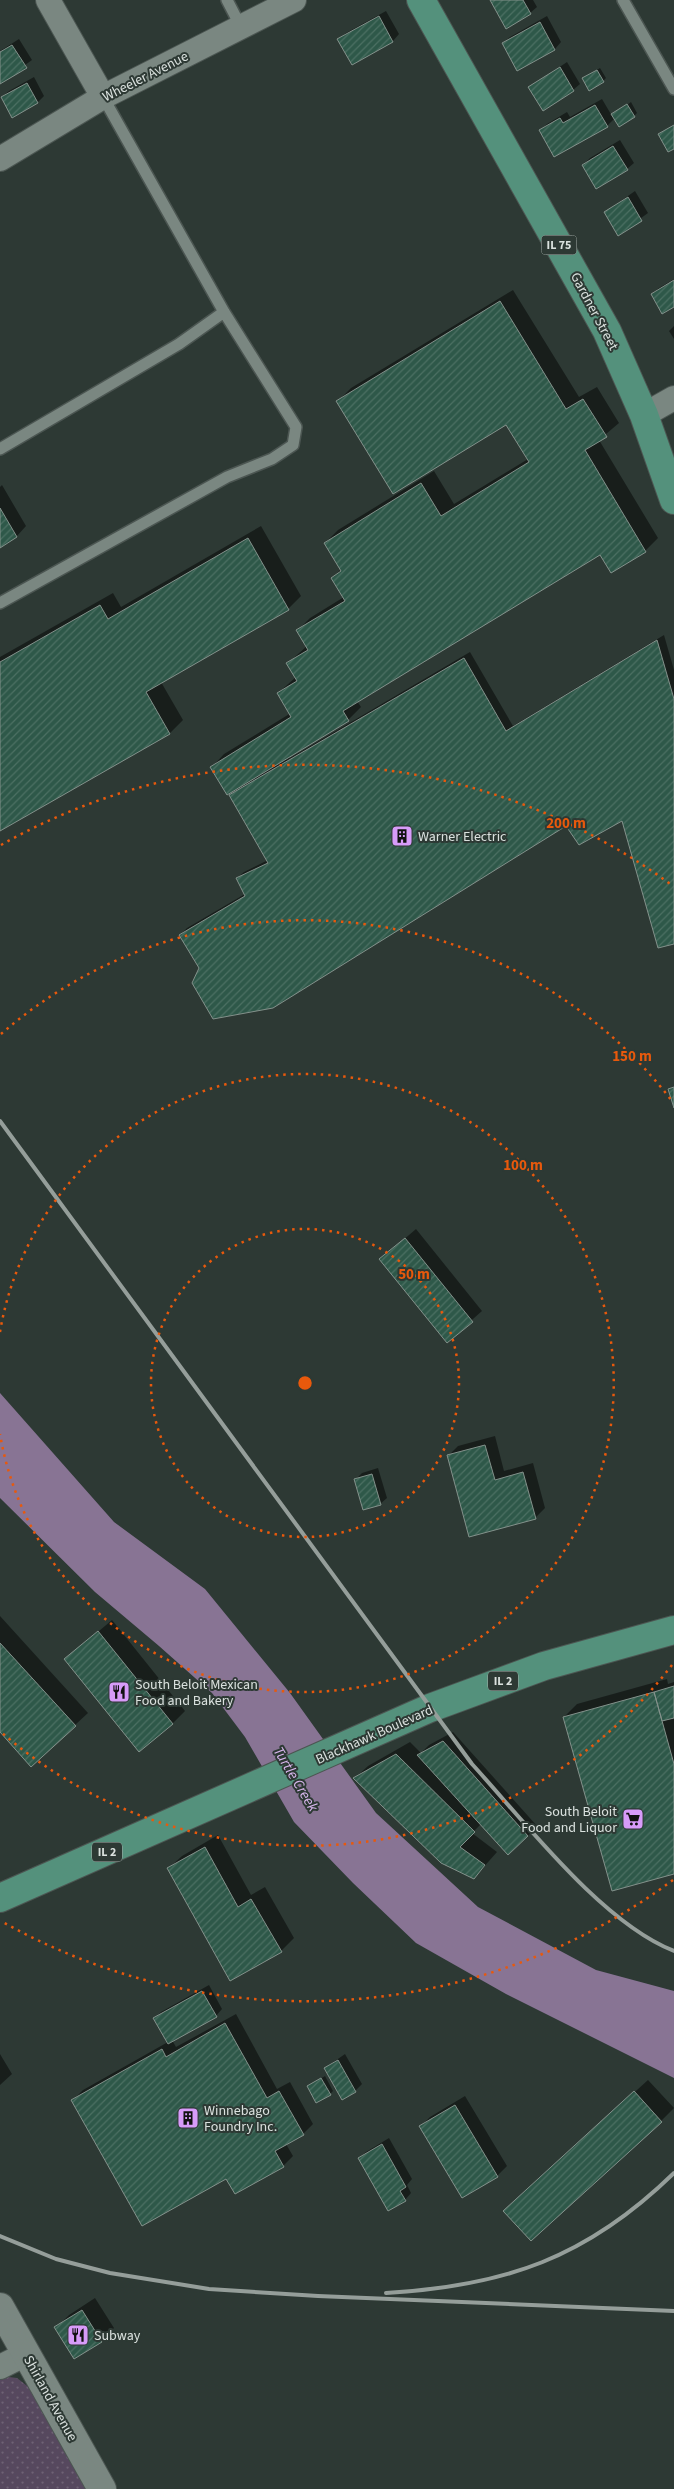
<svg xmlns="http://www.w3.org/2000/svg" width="674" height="2489" font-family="'Source Sans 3',sans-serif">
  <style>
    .grass { fill: url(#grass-dots) }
    .water { fill: #887494 }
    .shadow { fill: #0007 }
    .building { fill: url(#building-hatch); stroke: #83918b }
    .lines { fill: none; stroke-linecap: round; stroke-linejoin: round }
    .service-casing { stroke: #4c5652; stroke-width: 14 }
    .minor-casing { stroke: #4c5652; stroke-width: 26 }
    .tertiary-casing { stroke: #4c5652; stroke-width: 30 }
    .primary-casing { stroke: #4c5652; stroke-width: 30 }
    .service { stroke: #7a8781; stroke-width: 11 }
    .minor { stroke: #7a8781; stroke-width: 24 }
    .tertiary { stroke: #7a8781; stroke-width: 28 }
    .primary { stroke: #54917c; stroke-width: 28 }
    .rail { stroke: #959e9a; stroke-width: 4 }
    .ring { fill: none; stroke: #e8590c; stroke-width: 2.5; stroke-dasharray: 2.5 5 }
    .labels { text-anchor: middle; stroke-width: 4; stroke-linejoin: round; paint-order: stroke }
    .shield { fill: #2d3934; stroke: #a6afab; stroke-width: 1 }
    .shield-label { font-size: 12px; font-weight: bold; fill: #dae1de }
    .street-label { font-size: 14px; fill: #dae1de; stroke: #2d3934 }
    .poi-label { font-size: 14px; fill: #dae1de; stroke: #2d3934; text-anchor: start }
    .water-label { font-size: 15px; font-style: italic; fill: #d9b7ee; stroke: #2d3934 }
    .centre { fill: #e8590c; stroke: #2d3934; stroke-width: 2.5 }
    .ring-label { font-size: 15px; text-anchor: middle; font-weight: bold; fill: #e8590c; stroke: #2d3934; stroke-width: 4; stroke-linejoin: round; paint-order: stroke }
  </style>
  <defs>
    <pattern id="grass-dots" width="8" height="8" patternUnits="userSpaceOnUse" patternTransform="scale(1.25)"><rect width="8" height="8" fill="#56485e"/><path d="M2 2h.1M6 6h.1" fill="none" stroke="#6e6275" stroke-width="1.8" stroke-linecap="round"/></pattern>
    <pattern id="building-hatch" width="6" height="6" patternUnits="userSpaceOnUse" patternTransform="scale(1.25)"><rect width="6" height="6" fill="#2e5849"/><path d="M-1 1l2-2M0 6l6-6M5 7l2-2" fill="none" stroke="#4c7063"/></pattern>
  </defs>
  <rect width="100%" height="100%" fill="#2d3934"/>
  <!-- grass -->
  <path class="grass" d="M9 2377 17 2378 31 2389 87 2489H0V2378Z"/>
  <!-- water -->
  <path class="water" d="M0 1393 114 1522 205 1589 290 1693 376 1813 478 1907 596 1970 674 1991V2078L506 1994 416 1943 353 1883 294 1822 245 1737 212 1693 159 1646 95 1592 0 1498Z"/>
  <!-- shadow -->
  <path class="shadow" d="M491 0H533L537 7 530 13Z
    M386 11 399 34 393 41 353 64 339 39 346 33Z
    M547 16 561 42 555 49 518 69 503 43 510 37Z
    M19 39 32 60 0 83V51Z
    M567 62 580 84 573 90 530 87Z
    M600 68 606 78 603 81 584 78Z
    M34 77 44 96 38 102 2 97 9 91Z
    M602 99 612 116 631 102 637 113 634 116 615 118 607 126 540 131 547 124 567 112 570 117Z
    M620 140 634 163 627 169 583 165 590 158Z
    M635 191 648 213 619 234 605 212Z
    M674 279V305L652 294 659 288Z
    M513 290 579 397 597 387 619 423 599 440 658 538 645 551 601 553 357 701 361 707 348 720 289 756 290 758 470 652 513 726 664 635 674 670V943L623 819 567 825 201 968 180 935 187 928 245 894 237 878 244 872 268 860 231 795 238 788 212 767 224 754 291 713 278 693 296 677 288 663 307 646 297 631 310 618 344 597 333 578 341 569 325 543 338 530 434 471 454 504 528 459 506 423 338 401 351 388Z
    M674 326V339L669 331Z
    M2 485 26 526 17 536 0 546V487Z
    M261 526 301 596 288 609 161 682 183 720 170 733 0 830V657L113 593 121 607Z
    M416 1229 482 1311 447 1342 381 1259Z
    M495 1436 504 1471 533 1463 545 1508 535 1518 448 1456 458 1446Z
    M378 1468 387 1498 380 1504 355 1480 362 1473Z
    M0 1616 88 1713 75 1725 0 1730Z
    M112 1620 185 1711 172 1724 66 1659Z
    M667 1679 668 1684 674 1682V1872L564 1717 577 1704Z
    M453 1732 537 1826 528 1836 481 1824 472 1833 497 1852 474 1878 355 1778 368 1766 410 1742 421 1753 429 1745Z
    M218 1835 251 1895 265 1887 294 1938 281 1951 169 1868 182 1856Z
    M209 1985 222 2009 216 2016 172 2040 176 2047 236 2014 277 2089 290 2082 313 2124 303 2134 286 2144 293 2156 283 2166 226 2177 73 2100 83 2090 168 2042 155 2018 161 2012Z
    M0 2054 12 2074 0 2085Z
    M345 2054 362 2084 355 2091 325 2068Z
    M325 2076 333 2091 330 2094 309 2086Z
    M648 2080 674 2108 661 2121 518 2198Z
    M465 2096 507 2166 497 2176 420 2127 430 2117Z
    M389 2138 412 2179 407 2185 411 2193 405 2200 359 2158 366 2152Z
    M95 2298 114 2328 101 2341 75 2358 56 2328 69 2315Z"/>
  <!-- building -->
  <path class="building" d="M490 0H523L531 14 506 29Z
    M379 16 393 42 352 65 337 39Z
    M540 22 555 50 517 71 502 43Z
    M12 45 27 68 0 84V52Z
    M560 67 574 91 543 111 528 87Z
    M597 70 604 82 589 91 582 78Z
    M27 83 38 103 12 118 1 97Z
    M627 104 635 117 619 127 611 114Z
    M595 105 608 127 554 157 539 130 560 118 563 123Z
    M674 125V149L668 152 658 134Z
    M613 146 628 170 596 189 582 165Z
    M628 197 642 221 618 236 604 212Z
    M674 280V307L662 314 651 294Z
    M500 301 566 409 583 399 607 437 585 450 646 552 611 573 600 555 343 711 349 721 227 795 210 767 291 717 277 693 297 681 286 663 308 650 296 630 345 601 331 578 341 571 324 543 421 483 441 516 529 462 506 425 393 494 336 401Z
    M0 508 17 537 0 548Z
    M248 538 289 610 146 692 170 734 0 831V662L100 605 108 619Z
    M657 640 674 699V944L658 948 622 821 579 845 566 826 273 1008 213 1019 192 983 199 968 179 935 245 896 236 878 268 863 229 795 464 658 506 731Z
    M674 1087V1108L668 1089Z
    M405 1238 473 1322 447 1343 379 1259Z
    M485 1445 495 1480 523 1472 536 1519 469 1537 447 1455Z
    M372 1474 381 1505 363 1510 354 1479Z
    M98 1631 173 1724 139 1752 64 1659Z
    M0 1643 76 1726 31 1767 0 1732Z
    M674 1686V1718L662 1721 654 1692Z
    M654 1692 674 1764V1874L612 1891 563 1717Z
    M443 1741 528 1836 508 1855 417 1755Z
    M396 1754 475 1832 460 1847 485 1865 474 1879 441 1863 353 1778Z
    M205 1847 238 1907 251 1899 282 1952 230 1981 167 1868Z
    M202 1991 217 2017 168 2044 153 2018Z
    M225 2023 267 2098 279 2091 304 2135 275 2151 284 2167 235 2194 226 2179 142 2226 71 2100 162 2049 166 2057Z
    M338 2060 356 2092 342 2100 324 2068Z
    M321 2078 331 2095 316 2103 307 2086Z
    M634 2091 662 2122 531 2241 503 2211Z
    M455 2105 498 2177 462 2198 419 2126Z
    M382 2144 406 2187 400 2191 406 2201 388 2211 358 2158Z
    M82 2310 102 2342 74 2359 54 2327Z"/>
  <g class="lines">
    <!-- service casing -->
    <g class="service-casing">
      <path id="service" d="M227 0 241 27
        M623 0 674 89
        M0 449 179 344 224 312
        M0 603 227 477 272 459 293 445 296 427 224 312 103 97"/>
    </g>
    <!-- minor casing -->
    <g class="minor-casing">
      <path id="minor" d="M48 0 103 97
        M0 159 103 97 294 0
        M644 415 674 398
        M0 2367 26 2354"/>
    </g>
    <!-- tertiary casing -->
    <g class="tertiary-casing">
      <path id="tertiary" d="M0 2307 102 2489"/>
    </g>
    <!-- primary casing -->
    <g class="primary-casing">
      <path id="primary" d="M421 0 607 331 644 415 674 500
        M0 1898 430 1708 544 1666 674 1630"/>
    </g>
    <!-- service -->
    <use href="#service" class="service"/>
    <!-- minor -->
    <use href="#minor" class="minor"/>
    <!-- tertiary -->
    <use href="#tertiary" class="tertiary"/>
    <!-- primary -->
    <use href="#primary" class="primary"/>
    <!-- rail -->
    <path class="rail" d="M0 1121 472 1764C525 1822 602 1923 674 1951
      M0 2236 56 2259 110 2273 209 2289 318 2296 674 2311
      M386 2293C505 2286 587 2258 674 2173"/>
  </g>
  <!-- distance rings -->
  <g class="ring">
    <circle cx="305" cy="1383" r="154"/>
    <path d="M0 1332A309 309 0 1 1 0 1434"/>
    <path d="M672 1665A463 463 0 0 1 1 1732M1 1034A463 463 0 0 1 672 1101"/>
    <path d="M673 1880A618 618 0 0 1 1 1921M1 845A618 618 0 0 1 673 886"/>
  </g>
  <!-- icons -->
  <defs>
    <g id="building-square" transform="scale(1.125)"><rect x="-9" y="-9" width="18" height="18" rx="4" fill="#d79bf9" stroke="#2d3934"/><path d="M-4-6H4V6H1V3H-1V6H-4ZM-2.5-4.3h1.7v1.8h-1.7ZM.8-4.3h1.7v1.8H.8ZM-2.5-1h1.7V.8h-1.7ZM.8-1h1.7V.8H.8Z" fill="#111"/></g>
    <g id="restaurant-square" transform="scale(1.125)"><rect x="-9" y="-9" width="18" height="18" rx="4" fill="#d79bf9" stroke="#2d3934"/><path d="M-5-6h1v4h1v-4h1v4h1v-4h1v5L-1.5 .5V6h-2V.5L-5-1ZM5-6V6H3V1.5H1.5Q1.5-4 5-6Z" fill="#111"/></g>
    <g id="supermarket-square" transform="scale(1.125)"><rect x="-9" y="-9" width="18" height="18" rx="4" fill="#d79bf9" stroke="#2d3934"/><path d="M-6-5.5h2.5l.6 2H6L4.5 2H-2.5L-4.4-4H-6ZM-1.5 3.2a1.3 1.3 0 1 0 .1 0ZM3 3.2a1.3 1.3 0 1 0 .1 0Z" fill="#111"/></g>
  </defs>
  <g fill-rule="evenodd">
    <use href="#building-square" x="402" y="836"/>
    <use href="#restaurant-square" x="119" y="1692"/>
    <use href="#supermarket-square" x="633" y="1819"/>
    <use href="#building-square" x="188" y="2118"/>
    <use href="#restaurant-square" x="78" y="2335"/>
  </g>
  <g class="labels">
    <!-- shield labels -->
    <g class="shield">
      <rect x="541.5" y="235.5" width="35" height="19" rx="4"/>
      <rect x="488" y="1671.5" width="30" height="19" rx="4"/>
      <rect x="92" y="1842.5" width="30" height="19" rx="4"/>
    </g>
    <g class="shield-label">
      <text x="559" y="249">IL 75</text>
      <text x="503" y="1685">IL 2</text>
      <text x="107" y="1856">IL 2</text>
    </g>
    <!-- street labels -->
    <g class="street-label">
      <text transform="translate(145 76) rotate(-27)" y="5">Wheeler Avenue</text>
      <text transform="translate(595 311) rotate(62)" y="5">Gardner Street</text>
      <text transform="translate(374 1734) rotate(-24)" y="5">Blackhawk Boulevard</text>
      <text transform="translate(51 2398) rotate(61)" y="5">Shirland Avenue</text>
    </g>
    <!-- poi labels -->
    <g class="poi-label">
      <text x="418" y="841">Warner Electric</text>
      <text x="135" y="1689">South Beloit Mexican<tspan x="135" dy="16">Food and Bakery</tspan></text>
      <text x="617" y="1816" text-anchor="end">South Beloit<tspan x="617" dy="16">Food and Liquor</tspan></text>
      <text x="204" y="2115">Winnebago<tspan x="204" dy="16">Foundry Inc.</tspan></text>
      <text x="94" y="2340">Subway</text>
    </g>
    <!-- water labels -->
    <g class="water-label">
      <text transform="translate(296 1779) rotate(59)" y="5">Turtle Creek</text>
    </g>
  </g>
  <circle cx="305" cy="1383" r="8" class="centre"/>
  <g class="ring-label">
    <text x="566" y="828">200 m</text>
    <text x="632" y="1061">150 m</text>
    <text x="523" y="1170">100 m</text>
    <text x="414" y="1279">50 m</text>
  </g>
</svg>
